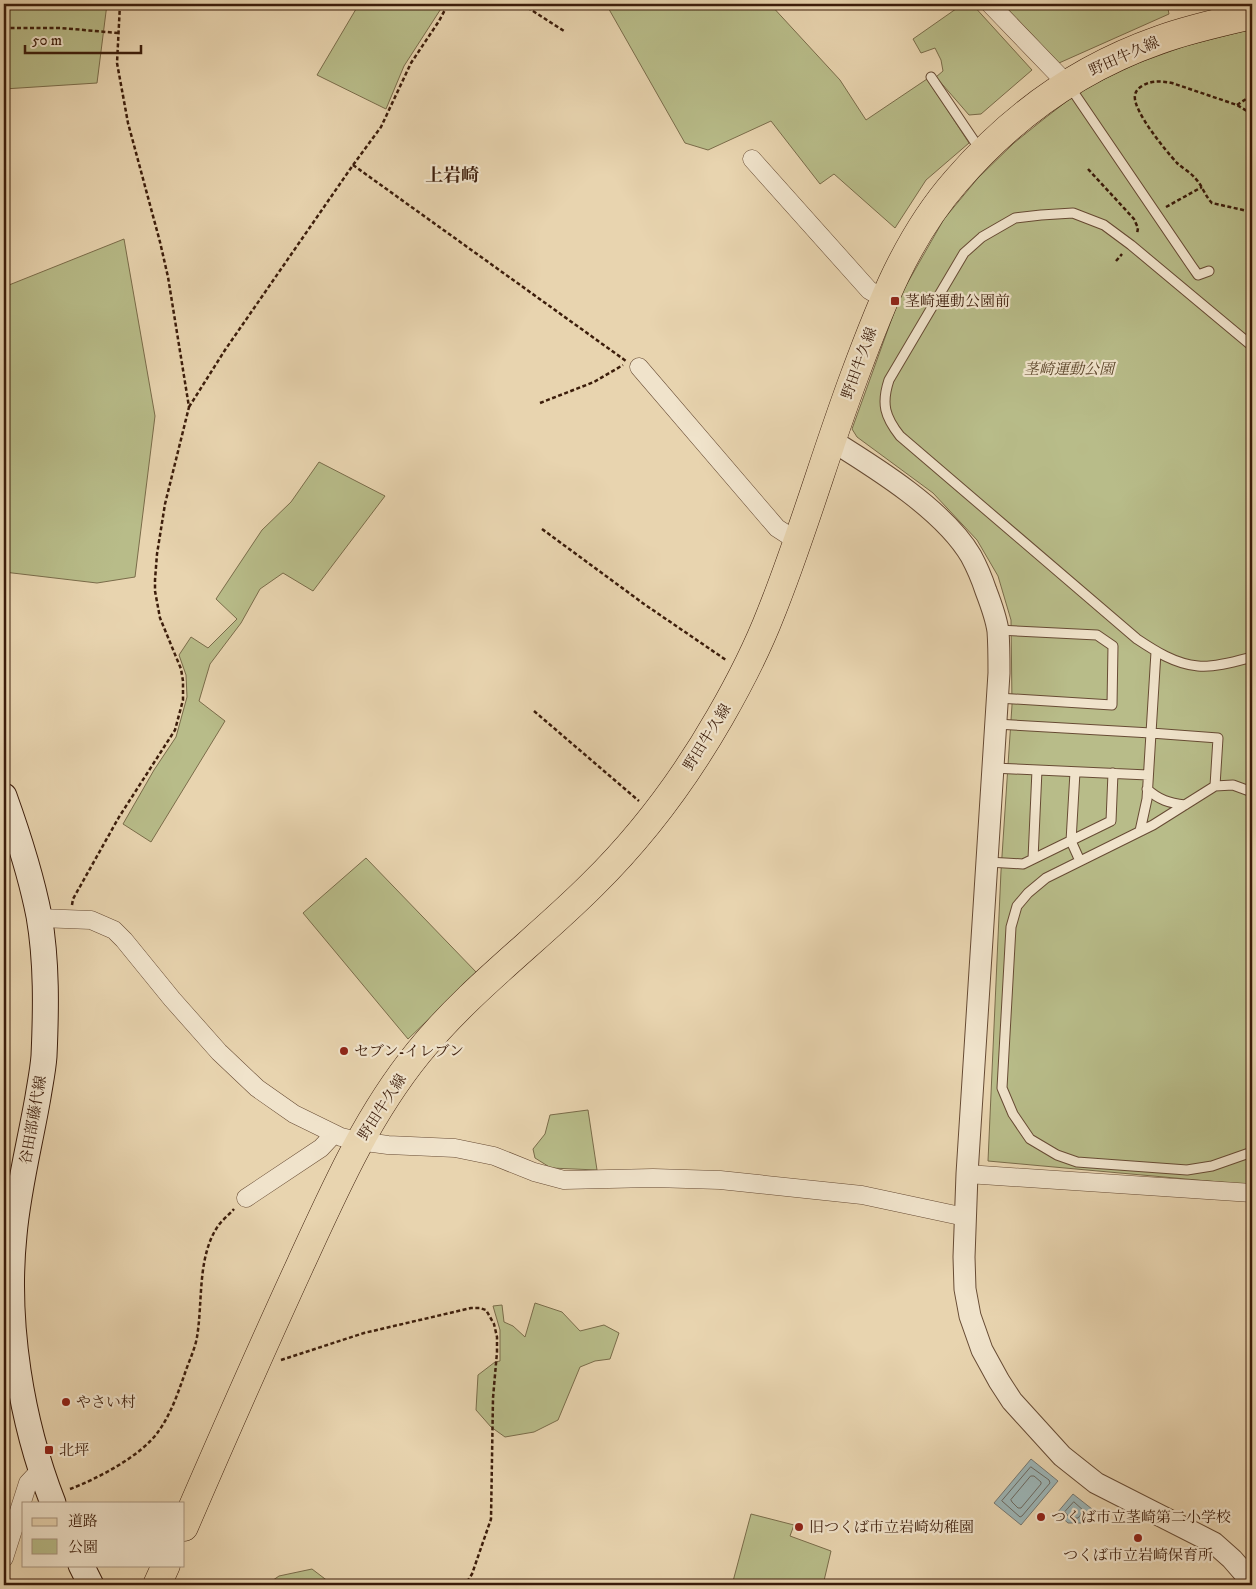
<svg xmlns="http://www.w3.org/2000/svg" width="1256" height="1589" font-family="'IM FELL DW Pica','Noto Serif JP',serif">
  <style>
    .green { fill: #b8bc89; stroke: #7a6c4a }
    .water { fill: #9cb5b6; stroke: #767872 }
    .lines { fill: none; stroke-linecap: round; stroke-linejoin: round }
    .shore { stroke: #6c6960; stroke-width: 1 }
    .service-casing { stroke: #674b34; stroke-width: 11 }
    .minor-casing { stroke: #674b34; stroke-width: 19 }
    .tertiary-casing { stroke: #674b34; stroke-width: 23 }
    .secondary-casing { stroke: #3c1d0b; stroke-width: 27 }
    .primary-casing { stroke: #3c1d0b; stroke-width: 29 }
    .path { stroke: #3c1d0b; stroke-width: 2.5; stroke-dasharray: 4 2.5; stroke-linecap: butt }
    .service { stroke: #f0e3cb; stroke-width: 9 }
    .minor { stroke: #f0e3cb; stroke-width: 18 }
    .tertiary { stroke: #f0e3cb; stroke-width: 21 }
    .secondary { stroke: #f0e3cb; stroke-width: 25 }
    .primary { stroke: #e8d4af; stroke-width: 28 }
    .poi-dot { fill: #8f2418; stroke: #f0e3cb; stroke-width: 2 }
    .labels { text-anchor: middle; stroke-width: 4.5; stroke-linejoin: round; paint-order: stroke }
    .street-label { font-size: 15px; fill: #3c1d0b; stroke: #f0e3cb }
    .poi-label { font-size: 15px; fill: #3c1d0b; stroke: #f0e3cb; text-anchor: start }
    .park-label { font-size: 15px; font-style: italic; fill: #5b452a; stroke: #f0e3cb }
    .quarter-label { font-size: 18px; font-weight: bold; fill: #3c1d0b; stroke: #f0e3cb }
  </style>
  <rect width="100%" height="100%" fill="#e8d4af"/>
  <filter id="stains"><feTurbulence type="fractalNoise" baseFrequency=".004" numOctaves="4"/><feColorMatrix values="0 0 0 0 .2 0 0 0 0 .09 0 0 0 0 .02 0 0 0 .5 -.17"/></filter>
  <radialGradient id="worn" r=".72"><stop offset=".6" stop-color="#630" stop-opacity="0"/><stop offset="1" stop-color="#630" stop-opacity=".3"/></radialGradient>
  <!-- green -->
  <path class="green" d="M4 4H107L97 83 4 89Z
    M359 4H444L404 66 386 109 317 75Z
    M606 4H770L840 80 866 120 927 79 969 143 926 180 895 228 834 174 820 184 771 121 708 150 685 143Z
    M963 4H972L1032 70 981 114 969 115 936 77 943 71 941 60 935 48 921 53 913 39Z
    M1003 4H1167L1169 14 1059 63Z
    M1252 29V1185L988 1161 1001 871 1012 705 1011 620 998 576 977 540 933 493 857 437 852 429 900 296 944 219 978 178 1014 143 1040 122 1067 101 1094 84 1138 63 1185 46Z
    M124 239 155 416 135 577 97 583 4 572V287Z
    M319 462 385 496 313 591 283 573 260 589 241 623 210 664 199 701 225 721 151 842 123 824 154 770 176 737 187 697 186 675 179 655 191 637 208 648 237 619 216 599 262 530 291 502Z
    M366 858 477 973 408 1039 303 913Z
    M588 1110 597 1170 551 1168 535 1158 533 1149 545 1134 550 1115Z
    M535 1303 562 1312 580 1331 604 1325 619 1333 610 1359 595 1361 580 1367 558 1420 534 1432 505 1437 491 1427 476 1410 478 1375 495 1362 500 1361V1330L493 1306 502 1305 504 1322 513 1326 525 1337Z
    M751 1514 794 1525 790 1536 831 1551 823 1585H732Z
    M312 1569 333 1585H266L279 1576Z"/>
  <!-- water -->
  <path class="water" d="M1031 1459 1058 1481 1021 1525 994 1503Z
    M1073 1494 1092 1509 1081 1523H1068L1057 1513Z"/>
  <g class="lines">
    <!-- shore -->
    <path class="shore" d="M1031 1467 1049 1480 1050 1483 1022 1516 1020 1517 1002 1501Z
      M1031 1476H1034L1041 1482V1484L1021 1508H1018L1012 1502 1011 1500Z
      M1074 1502 1084 1511 1078 1518H1070L1065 1512Z"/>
    <!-- service casing -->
    <g class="service-casing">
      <path id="service" d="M931 77 981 151
        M1070 87 1191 265 1198 275 1209 271
        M1252 346 1131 245 1104 225 1073 213 1041 215 1015 218 982 237 964 253 889 380C881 404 885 417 900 436L1137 639C1155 651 1175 664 1198 666 1214 668 1237 661 1252 657
        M998 630 1097 635 1113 646 1112 705 998 698
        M1156 652 1151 733 1218 738 1215 786 1233 785 1252 792
        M996 724 1151 733 1147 799 1140 831
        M993 768 1148 775
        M1075 772 1071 841 1080 861
        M1215 786 1153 825 1046 878 1028 893 1017 906 1011 927 1002 1088 1013 1114 1030 1139 1057 1155 1077 1162 1187 1170 1212 1166 1252 1152
        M1147 789C1159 800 1169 803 1185 805
        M1033 859 1037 770
        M988 862 1023 864 1111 821 1113 773"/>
    </g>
    <!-- minor casing -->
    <g class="minor-casing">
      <path id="minor" d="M990 4 1067 84
        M752 159 869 290 884 299
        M639 367 777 528 797 541
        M39 918 91 920 114 930 124 940 172 999 219 1052 257 1088 294 1114 341 1137 358 1141 388 1145 455 1148 494 1156 534 1172 564 1180 653 1178 720 1180 862 1195 965 1217
        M967 1174 1252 1193
        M246 1198 321 1148 334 1134
        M4 1558 28 1483 41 1469"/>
    </g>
    <!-- tertiary casing -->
    <g class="tertiary-casing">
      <path id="tertiary" d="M831 440C876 468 944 510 971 556 977 567 982 579 986 591 991 604 996 617 998 631 999 645 999 659 999 673L967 1174 964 1257 965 1289 970 1316 982 1350 999 1381 1012 1401 1062 1456 1096 1483 1214 1543 1232 1559 1252 1582"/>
    </g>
    <!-- secondary casing -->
    <g class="secondary-casing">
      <path id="secondary" d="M4 796C18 835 31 875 39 916 47 962 46 1010 44 1056 43 1070 40 1084 38 1097 30 1143 18 1189 14 1235 5 1323 21 1421 53 1503
        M81 1565 91 1585"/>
    </g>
    <!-- primary casing -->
    <g class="primary-casing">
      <path id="primary" d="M184 1527C222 1439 261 1350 301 1263 335 1189 367 1116 418 1053 469 990 535 942 592 885 642 836 685 778 720 717 739 684 757 649 771 613 802 536 825 455 854 377 880 307 906 238 956 181 1011 117 1079 68 1159 40 1189 29 1221 22 1252 15
        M157 1585 166 1565"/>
    </g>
    <!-- path -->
    <path class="path" d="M522 4 564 31
      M4 28H61L118 33
      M1237 105 1252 95
      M1252 114 1237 105 1172 83C1161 81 1152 80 1142 86 1139 88 1136 90 1135 95 1132 110 1166 151 1177 163 1182 168 1190 172 1195 178 1202 185 1205 196 1212 203L1252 212
      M353 165 626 361
      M1088 169 1134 219 1138 228 1137 234
      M1166 207 1202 187
      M1116 261 1122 254
      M540 403 594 382 623 365
      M189 407 225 350 353 165 381 127 411 63 439 21 448 4
      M542 529 644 604 726 660
      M534 711 639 801
      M72 905 73 899 119 817 175 730 183 700V681L181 669 160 618 155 591V580L157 554 165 504 189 407 168 277 160 242 128 123 117 63 120 4
      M281 1360 364 1333 471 1308H480L486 1310 494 1324 497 1337V1352L493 1398 491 1519 472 1574 465 1585
      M70 1489C97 1479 141 1456 158 1432 171 1414 178 1393 185 1373 189 1361 195 1349 197 1337 203 1301 197 1257 218 1226 222 1220 229 1215 234 1209"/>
    <!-- service -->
    <use href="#service" class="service"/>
    <!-- minor -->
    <use href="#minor" class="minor"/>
    <!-- tertiary -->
    <use href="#tertiary" class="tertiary"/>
    <!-- secondary -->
    <use href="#secondary" class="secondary"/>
    <!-- primary -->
    <use href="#primary" class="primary"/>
  </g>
  <!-- markers -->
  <g class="poi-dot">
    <rect x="890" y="296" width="10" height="10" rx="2.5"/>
    <circle cx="344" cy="1051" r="5"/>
    <circle cx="66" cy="1402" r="5"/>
    <rect x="44" y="1445" width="10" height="10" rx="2.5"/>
    <circle cx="1041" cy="1517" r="5"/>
    <circle cx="799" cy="1527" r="5"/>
    <circle cx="1138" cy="1538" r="5"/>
  </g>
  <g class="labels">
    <!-- street labels -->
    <g class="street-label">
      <text transform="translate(1124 56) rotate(-24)" y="5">野田牛久線</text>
      <text transform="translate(859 363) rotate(-70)" y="5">野田牛久線</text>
      <text transform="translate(707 737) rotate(-58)" y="5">野田牛久線</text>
      <text transform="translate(382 1107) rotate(-57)" y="5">野田牛久線</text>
      <text transform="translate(33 1120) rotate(-80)" y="5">谷田部藤代線</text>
    </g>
    <!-- poi labels -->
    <g class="poi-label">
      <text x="905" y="306">茎崎運動公園前</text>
      <text x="354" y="1056">セブン-イレブン</text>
      <text x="76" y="1407">やさい村</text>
      <text x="59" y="1455">北坪</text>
      <text x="1051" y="1522">つくば市立茎崎第二小学校</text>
      <text x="809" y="1532">旧つくば市立岩崎幼稚園</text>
      <text x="1138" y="1560" text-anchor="middle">つくば市立岩崎保育所</text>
    </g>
    <!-- park labels -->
    <g class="park-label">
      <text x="1069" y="374">茎崎運動公園</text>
    </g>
    <!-- quarter labels -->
    <g class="quarter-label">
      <text x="452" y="181">上岩崎</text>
    </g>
  </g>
  <!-- margin -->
  <rect width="1256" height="1589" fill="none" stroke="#e8d4af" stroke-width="20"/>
  <rect x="5" y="5" width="1246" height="1579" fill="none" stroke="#3c1d0b" stroke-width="2.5"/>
  <rect x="10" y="10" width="1236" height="1569" fill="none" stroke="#3c1d0b"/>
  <!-- legend -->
  <rect x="22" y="1502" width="162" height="65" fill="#f0e3cb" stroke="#a8947e"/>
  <rect x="32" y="1518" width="25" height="8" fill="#e8d4af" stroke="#a8947e"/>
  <text x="68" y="1526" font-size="15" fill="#3c1d0b">道路</text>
  <rect x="32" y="1539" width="25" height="15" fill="#b8bc89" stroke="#a8947e"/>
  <text x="68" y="1552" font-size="15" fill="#3c1d0b">公園</text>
  <!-- scale -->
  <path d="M25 45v8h116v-8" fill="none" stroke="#3c1d0b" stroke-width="2.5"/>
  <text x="32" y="45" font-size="15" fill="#3c1d0b" stroke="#f0e3cb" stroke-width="4" paint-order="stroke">50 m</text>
  <rect width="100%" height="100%" filter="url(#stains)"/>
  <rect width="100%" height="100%" fill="url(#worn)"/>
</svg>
